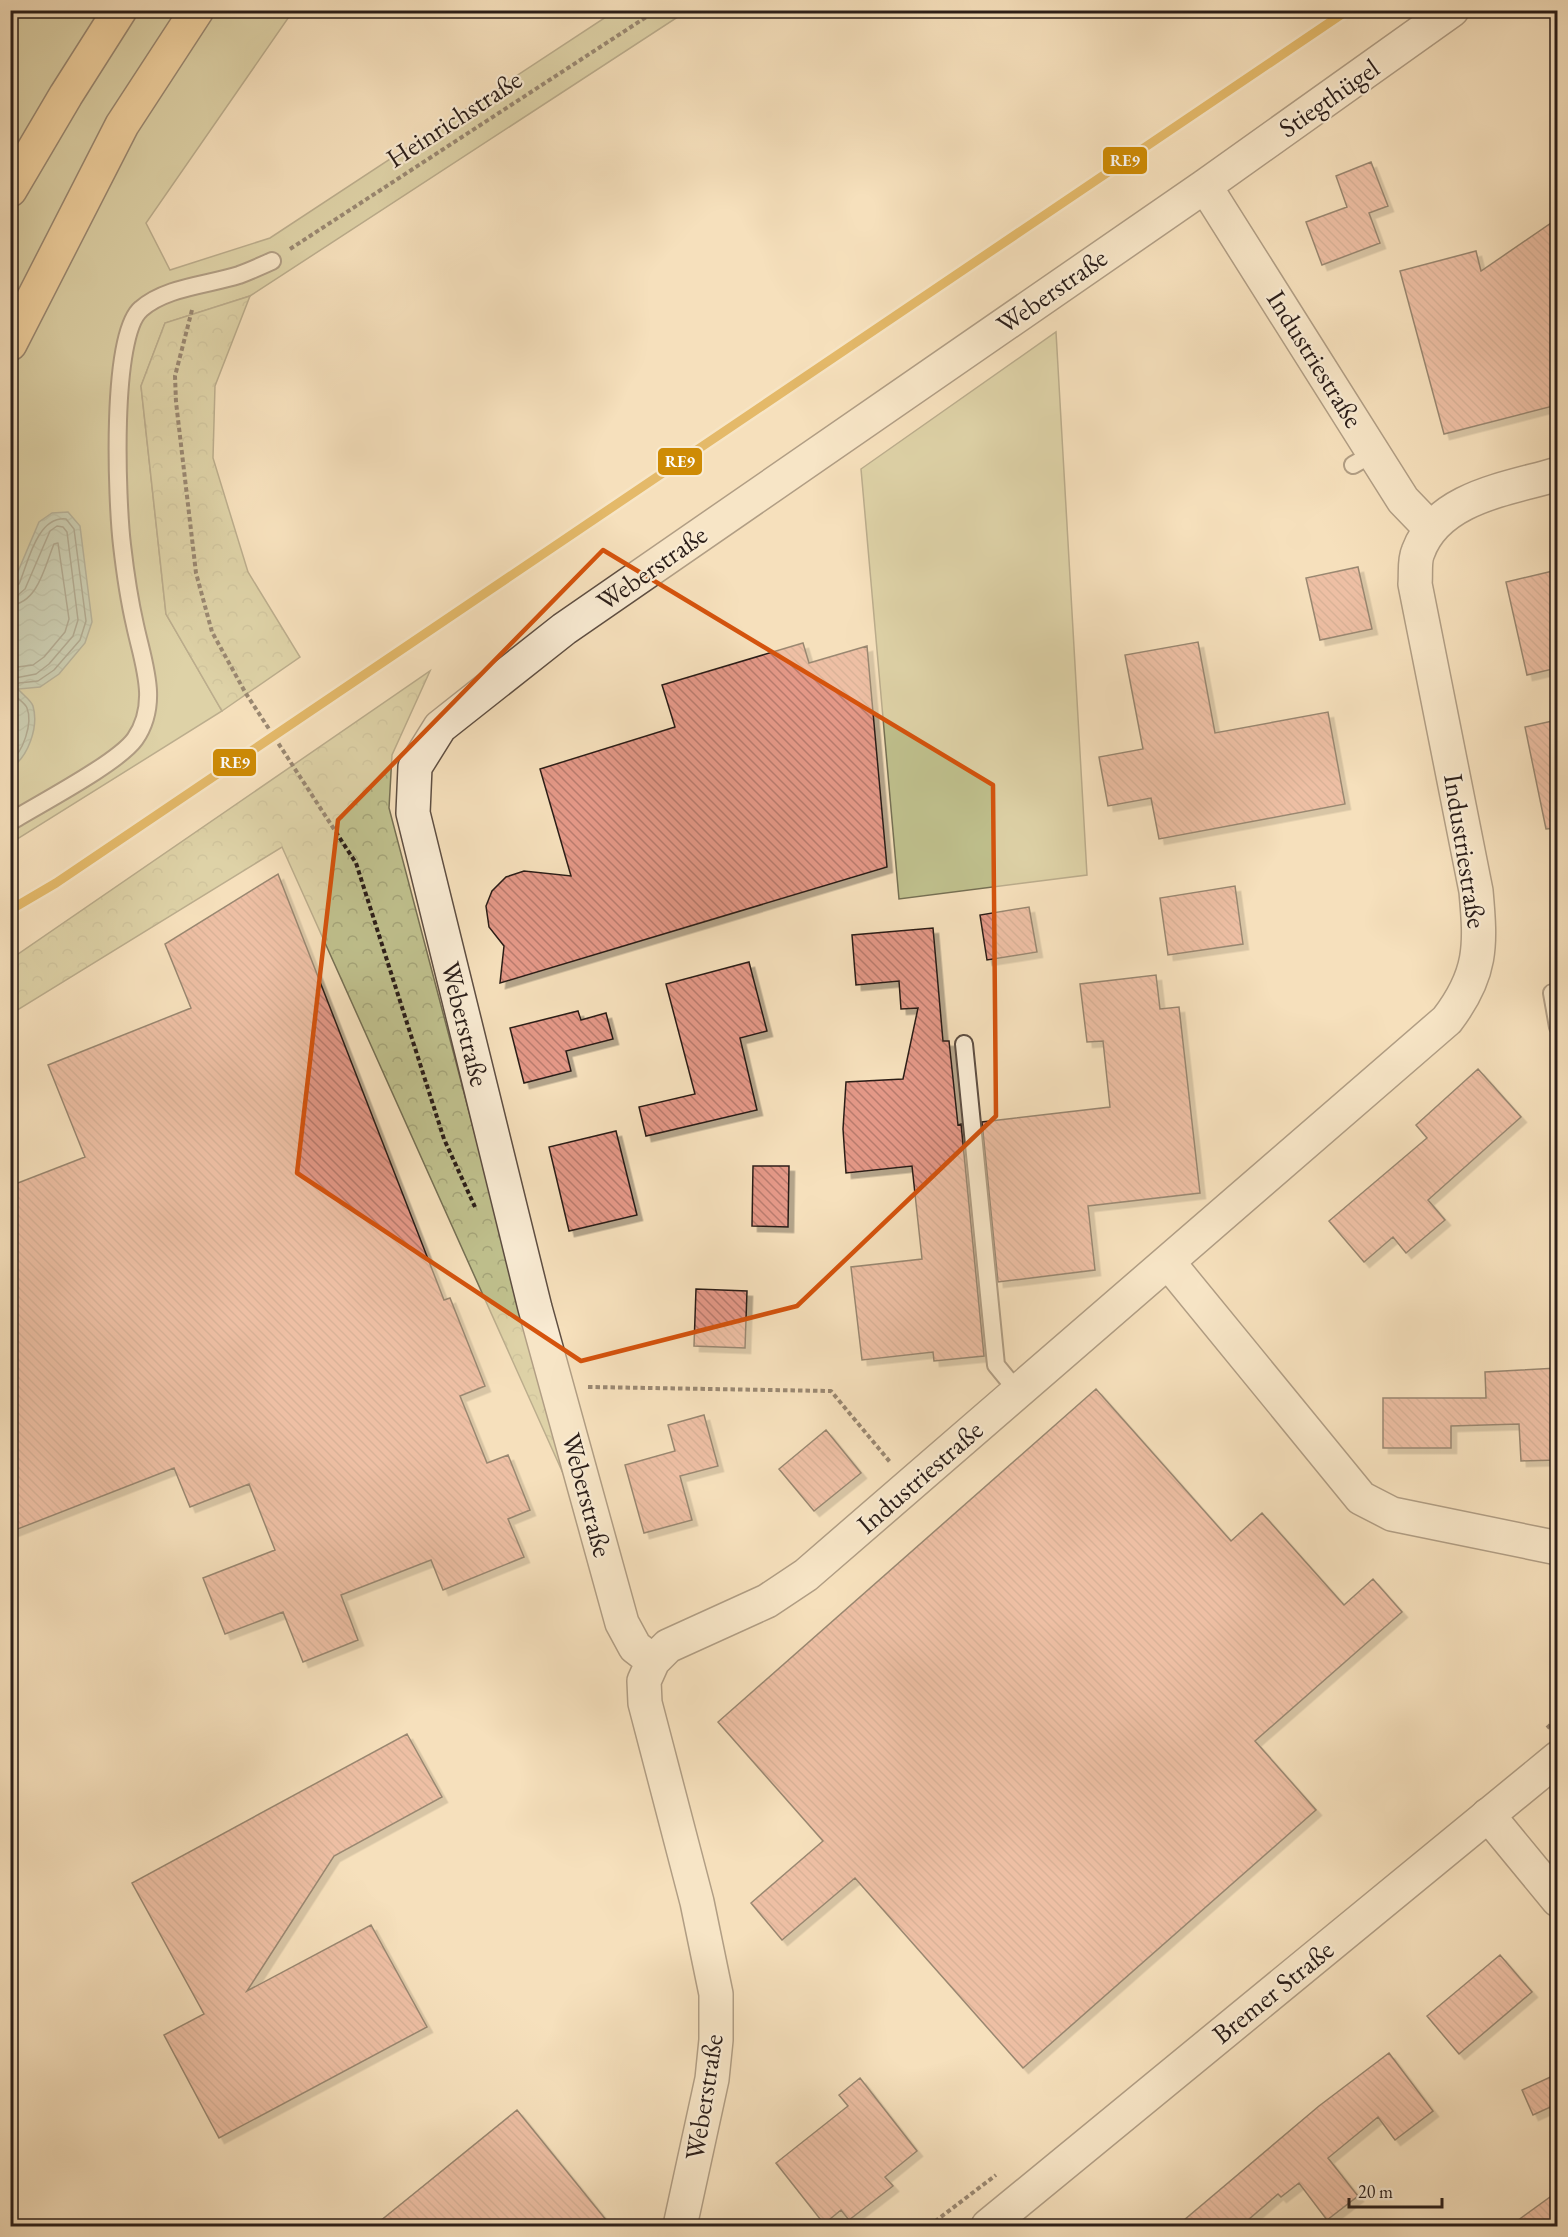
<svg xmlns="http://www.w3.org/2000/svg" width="1568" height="2237" font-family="'EB Garamond',serif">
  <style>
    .grass { fill: #c0c18e; stroke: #767054; stroke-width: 1.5 }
    .forest { fill: url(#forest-crowns); stroke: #767054; stroke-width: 1.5 }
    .water { fill: url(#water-waves); stroke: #6f7d71; stroke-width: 1.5 }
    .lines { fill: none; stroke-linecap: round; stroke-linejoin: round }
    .shore { stroke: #646e62; stroke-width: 1.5 }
    .building { fill: url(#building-back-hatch); stroke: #2b1e19; stroke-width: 1.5; filter: url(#shadow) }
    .service-casing { stroke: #5e4e42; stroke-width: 20 }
    .minor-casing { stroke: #5e4e42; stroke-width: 36 }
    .tertiary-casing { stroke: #5e4e42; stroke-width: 36 }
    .trunk-casing { stroke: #2b1e19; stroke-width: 36 }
    .path { stroke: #2b1e19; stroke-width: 4; stroke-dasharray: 4.5 3; stroke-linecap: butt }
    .service { stroke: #f9ebd3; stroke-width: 16 }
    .minor { stroke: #f9ebd3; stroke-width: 33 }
    .tertiary { stroke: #f9ebd3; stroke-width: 33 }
    .trunk { stroke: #ebc07e; stroke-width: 33 }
    .rail-1-casing { stroke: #f9ebd3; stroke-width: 14 }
    .rail-1 { stroke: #ce8b05; stroke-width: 9 }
    .marked { fill: none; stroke: #d5530d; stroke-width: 4.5; stroke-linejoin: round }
    .labels { text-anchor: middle; stroke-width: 4.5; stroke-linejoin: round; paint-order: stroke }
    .street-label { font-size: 27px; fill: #2b1e19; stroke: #f9ebd3 }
    .line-badge { stroke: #f9ebd3; stroke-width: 2 }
    .badge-label { font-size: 16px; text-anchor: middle; font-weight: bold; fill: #fff }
  </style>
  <defs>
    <pattern id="forest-crowns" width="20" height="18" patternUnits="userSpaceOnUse" patternTransform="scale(1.5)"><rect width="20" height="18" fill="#c0c18e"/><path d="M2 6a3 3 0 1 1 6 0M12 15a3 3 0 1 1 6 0" fill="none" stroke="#a5a57a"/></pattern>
    <pattern id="water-waves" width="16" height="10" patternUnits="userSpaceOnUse" patternTransform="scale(1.5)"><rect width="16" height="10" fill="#9dbdac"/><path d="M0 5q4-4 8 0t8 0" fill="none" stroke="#87a293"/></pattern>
    <pattern id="building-back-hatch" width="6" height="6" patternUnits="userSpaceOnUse" patternTransform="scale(1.5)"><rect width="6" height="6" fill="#e49887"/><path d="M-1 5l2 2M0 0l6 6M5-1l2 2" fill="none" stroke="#b97b6e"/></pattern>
    <filter id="shadow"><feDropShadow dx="5.5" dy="5.5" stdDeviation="0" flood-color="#0004"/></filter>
  </defs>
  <rect width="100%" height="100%" fill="#f6e0bc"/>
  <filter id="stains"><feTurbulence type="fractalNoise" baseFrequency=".00333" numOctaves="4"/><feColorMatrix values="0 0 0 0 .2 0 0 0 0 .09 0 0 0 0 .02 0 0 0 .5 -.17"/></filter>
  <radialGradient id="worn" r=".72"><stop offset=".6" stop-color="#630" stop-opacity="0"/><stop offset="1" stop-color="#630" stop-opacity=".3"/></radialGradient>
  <!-- grass -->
  <path class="grass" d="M11 11H293L146 223 170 270 270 238 615 11H687L250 296 165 323 141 386 166 614 222 711 11 843Z
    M1056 332 1087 875 899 899 861 469Z"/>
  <!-- forest -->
  <path class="forest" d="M250 296 215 386 213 458 248 572 300 657 222 711 166 614 141 386 165 323Z
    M430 671 392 755 389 808 566 1480 282 847 11 1014V959Z"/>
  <!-- water -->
  <path class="water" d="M68 512 80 526 92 622 85 643 59 674 40 687 18 689C22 694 31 700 33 706 39 727 28 757 11 768V588L39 522 52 513Z"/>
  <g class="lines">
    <!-- shore -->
    <path class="shore" d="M10 588 19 584C28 563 37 516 66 519L74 529 86 621 80 640 54 670 38 681 19 683 14 687V695C18 699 25 703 27 708 33 723 23 753 10 761
      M10 596 18 595 25 589 50 531 57 526 63 527 67 532 78 620 73 636 49 664 36 674 10 679
      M10 605C38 604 45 565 54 544L58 543 69 619 65 632 44 657 33 665 10 668"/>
  </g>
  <!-- building -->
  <path class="building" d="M1371 162 1388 206 1369 213 1380 243 1322 265 1306 222 1347 207 1336 176Z
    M1557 219V405L1444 434 1400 271 1476 251 1481 271Z
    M1358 567 1372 629 1320 640 1306 578Z
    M1557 570V668L1527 675 1506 582Z
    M1198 642 1215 733 1328 712 1345 804 1159 839 1151 798 1108 806 1099 757 1143 749 1125 655Z
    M803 643 809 663 867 646 887 867 500 983 504 946 489 927 486 906 492 891 506 877 524 871 571 876 540 769 675 727 662 685Z
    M1557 720V828L1546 829 1525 727Z
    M278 874 444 1300 450 1298 485 1386 460 1396 487 1463 508 1455 530 1510 508 1519 524 1557 443 1590 431 1560 341 1595 358 1640 303 1662 283 1612 225 1634 203 1578 275 1550 249 1484 190 1507 174 1468 10 1532V1186L85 1157 48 1065 191 1008 165 944Z
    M1235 886 1243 944 1168 955 1160 898Z
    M1029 907 1037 952 987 960 980 915Z
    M933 928 943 1041H949L958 1125 961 1124 984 1356 934 1361 933 1352 862 1360 851 1267 922 1259 912 1166 846 1173 843 1129 846 1082 903 1079 918 1008 901 1009 899 981 856 985 852 935Z
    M749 962 767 1031 740 1038 757 1110 646 1136 639 1107 695 1094 666 984Z
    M1156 975 1160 1009 1179 1007 1200 1193 1088 1206 1095 1270 998 1282 982 1122 1110 1107 1103 1041 1087 1042 1080 984Z
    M578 1011 581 1020 606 1013 613 1039 566 1051 571 1071 524 1083 510 1028Z
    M1478 1069 1521 1117 1428 1200 1445 1220 1406 1253 1393 1237 1364 1262 1329 1221 1427 1138 1416 1125Z
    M616 1131 637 1215 569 1231 549 1147Z
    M753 1166H789L788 1227 752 1226Z
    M696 1289 747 1291 745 1348 694 1346Z
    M1557 1368V1460L1521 1461 1519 1424 1451 1426V1448H1383V1398H1486L1485 1372Z
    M1096 1389 1231 1541 1262 1513 1344 1605 1373 1579 1402 1612 1255 1741 1316 1810 1023 2068 855 1878 782 1940 751 1903 823 1841 718 1722Z
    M704 1415 718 1466 680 1476 692 1520 644 1533 625 1465 675 1451 668 1425Z
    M826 1430 861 1473 814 1511 779 1469Z
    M407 1734 442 1797 334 1856 247 1991 371 1925 427 2027 219 2138 164 2035 204 2014 132 1883Z
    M1500 1955 1532 1992 1459 2054 1427 2016Z
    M1389 2053 1433 2111 1395 2140 1378 2117 1328 2158 1358 2196 1327 2220 1299 2183 1281 2197 1278 2194 1241 2226H1177L1319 2106Z
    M1557 2074V2104L1533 2115 1522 2090Z
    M860 2078 917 2151 885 2177 893 2186 849 2220 841 2210 824 2224 776 2163 848 2106 839 2095Z
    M517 2110 611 2226H374Z
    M1557 2192V2226H1510Z"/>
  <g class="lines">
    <!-- service casing -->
    <g class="service-casing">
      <path id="service" d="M1353 465 1374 453
        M10 822C39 804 118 763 135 739 160 703 143 663 135 625 129 599 125 571 122 545 117 502 110 335 141 309 166 287 208 285 239 275 250 271 261 266 272 261
        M1552 993 1558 1027
        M964 1044 996 1365 1018 1392"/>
    </g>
    <!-- minor casing -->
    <g class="minor-casing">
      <path id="minor" d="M1205 186 1403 500 1430 528
        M1168 1262 1361 1498 1392 1514 1558 1548
        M653 1661 635 1647 622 1623 535 1308 413 813 415 767 440 727 564 629 1205 186 1452 10
        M1488 1815 1558 1900
        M680 2226 712 2079 716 2040V1994L697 1902 645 1703 644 1681 653 1661 668 1646 767 1601 806 1575 1447 1020C1482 974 1481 946 1476 891L1415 584C1416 574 1414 561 1418 552 1438 497 1508 489 1558 474"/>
    </g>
    <!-- tertiary casing -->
    <g class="tertiary-casing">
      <path id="tertiary" d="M988 2226 1558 1758"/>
    </g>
    <!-- trunk casing -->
    <g class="trunk-casing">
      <path id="trunk" d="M10 190 66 95 120 10
        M10 344 122 125 197 10"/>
    </g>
    <!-- path -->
    <path class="path" d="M290 249 657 10
      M192 310 175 376 176 402 196 573 212 632 245 692 356 863 444 1139 475 1207
      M588 1387 831 1391 890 1462
      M1547 1728 1558 1718
      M929 2226 996 2175"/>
    <!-- service -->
    <use href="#service" class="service"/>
    <!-- minor -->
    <use href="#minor" class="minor"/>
    <!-- tertiary -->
    <use href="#tertiary" class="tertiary"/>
    <!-- trunk -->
    <use href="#trunk" class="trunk"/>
    <!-- rail-1 casing -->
    <g class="rail-1-casing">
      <path id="rail-1" d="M10 910 56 883 1348 10"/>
    </g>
    <!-- rail-1 -->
    <use href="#rail-1" class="rail-1"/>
  </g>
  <!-- marked area -->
  <path d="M0 0H1568V2237H0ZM603 550 993 785 996 1116 797 1306 581 1361 297 1173 338 820Z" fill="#f6e0bc" fill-opacity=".55" fill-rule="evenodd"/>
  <path class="marked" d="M603 550 993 785 996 1116 797 1306 581 1361 297 1173 338 820Z"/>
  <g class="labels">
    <!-- street labels -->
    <g class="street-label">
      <text transform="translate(1329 98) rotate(-35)" y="9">Stiegthügel</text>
      <text transform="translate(454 119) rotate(-33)" y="9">Heinrichstraße</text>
      <text transform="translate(1052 291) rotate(-35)" y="9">Weberstraße</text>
      <text transform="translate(1315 359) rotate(58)" y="9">Industriestraße</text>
      <text transform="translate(652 568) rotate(-35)" y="9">Weberstraße</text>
      <text transform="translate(1465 851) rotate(81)" y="9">Industriestraße</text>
      <text transform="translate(465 1024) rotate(76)" y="9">Weberstraße</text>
      <text transform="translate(920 1477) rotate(-41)" y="9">Industriestraße</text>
      <text transform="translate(587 1495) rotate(75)" y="9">Weberstraße</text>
      <text transform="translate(1273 1992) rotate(-39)" y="9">Bremer Straße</text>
      <text transform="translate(704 2097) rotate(-81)" y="9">Weberstraße</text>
    </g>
  </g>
  <g class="line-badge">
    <rect x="1102" y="146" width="46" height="29" rx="6" fill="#ce8b05"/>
    <rect x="657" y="447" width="46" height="29" rx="6" fill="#ce8b05"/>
    <rect x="212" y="748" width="45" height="29" rx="6" fill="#ce8b05"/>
  </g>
  <g class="badge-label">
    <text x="1125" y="166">RE9</text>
    <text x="680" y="467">RE9</text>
    <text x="235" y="768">RE9</text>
  </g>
  <!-- margin -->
  <rect width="1568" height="2237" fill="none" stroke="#f6e0bc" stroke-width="36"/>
  <rect x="12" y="12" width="1544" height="2213" fill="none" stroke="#2b1e19" stroke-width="3"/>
  <rect x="18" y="18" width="1532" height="2201" fill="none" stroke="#2b1e19" stroke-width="1.5"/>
  <!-- scale -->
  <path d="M1349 2198v9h93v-9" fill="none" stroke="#2b1e19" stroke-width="3"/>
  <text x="1358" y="2198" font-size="18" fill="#2b1e19" stroke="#f9ebd3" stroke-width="4.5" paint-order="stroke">20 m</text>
  <rect width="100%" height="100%" filter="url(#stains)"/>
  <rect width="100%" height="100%" fill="url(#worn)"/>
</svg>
